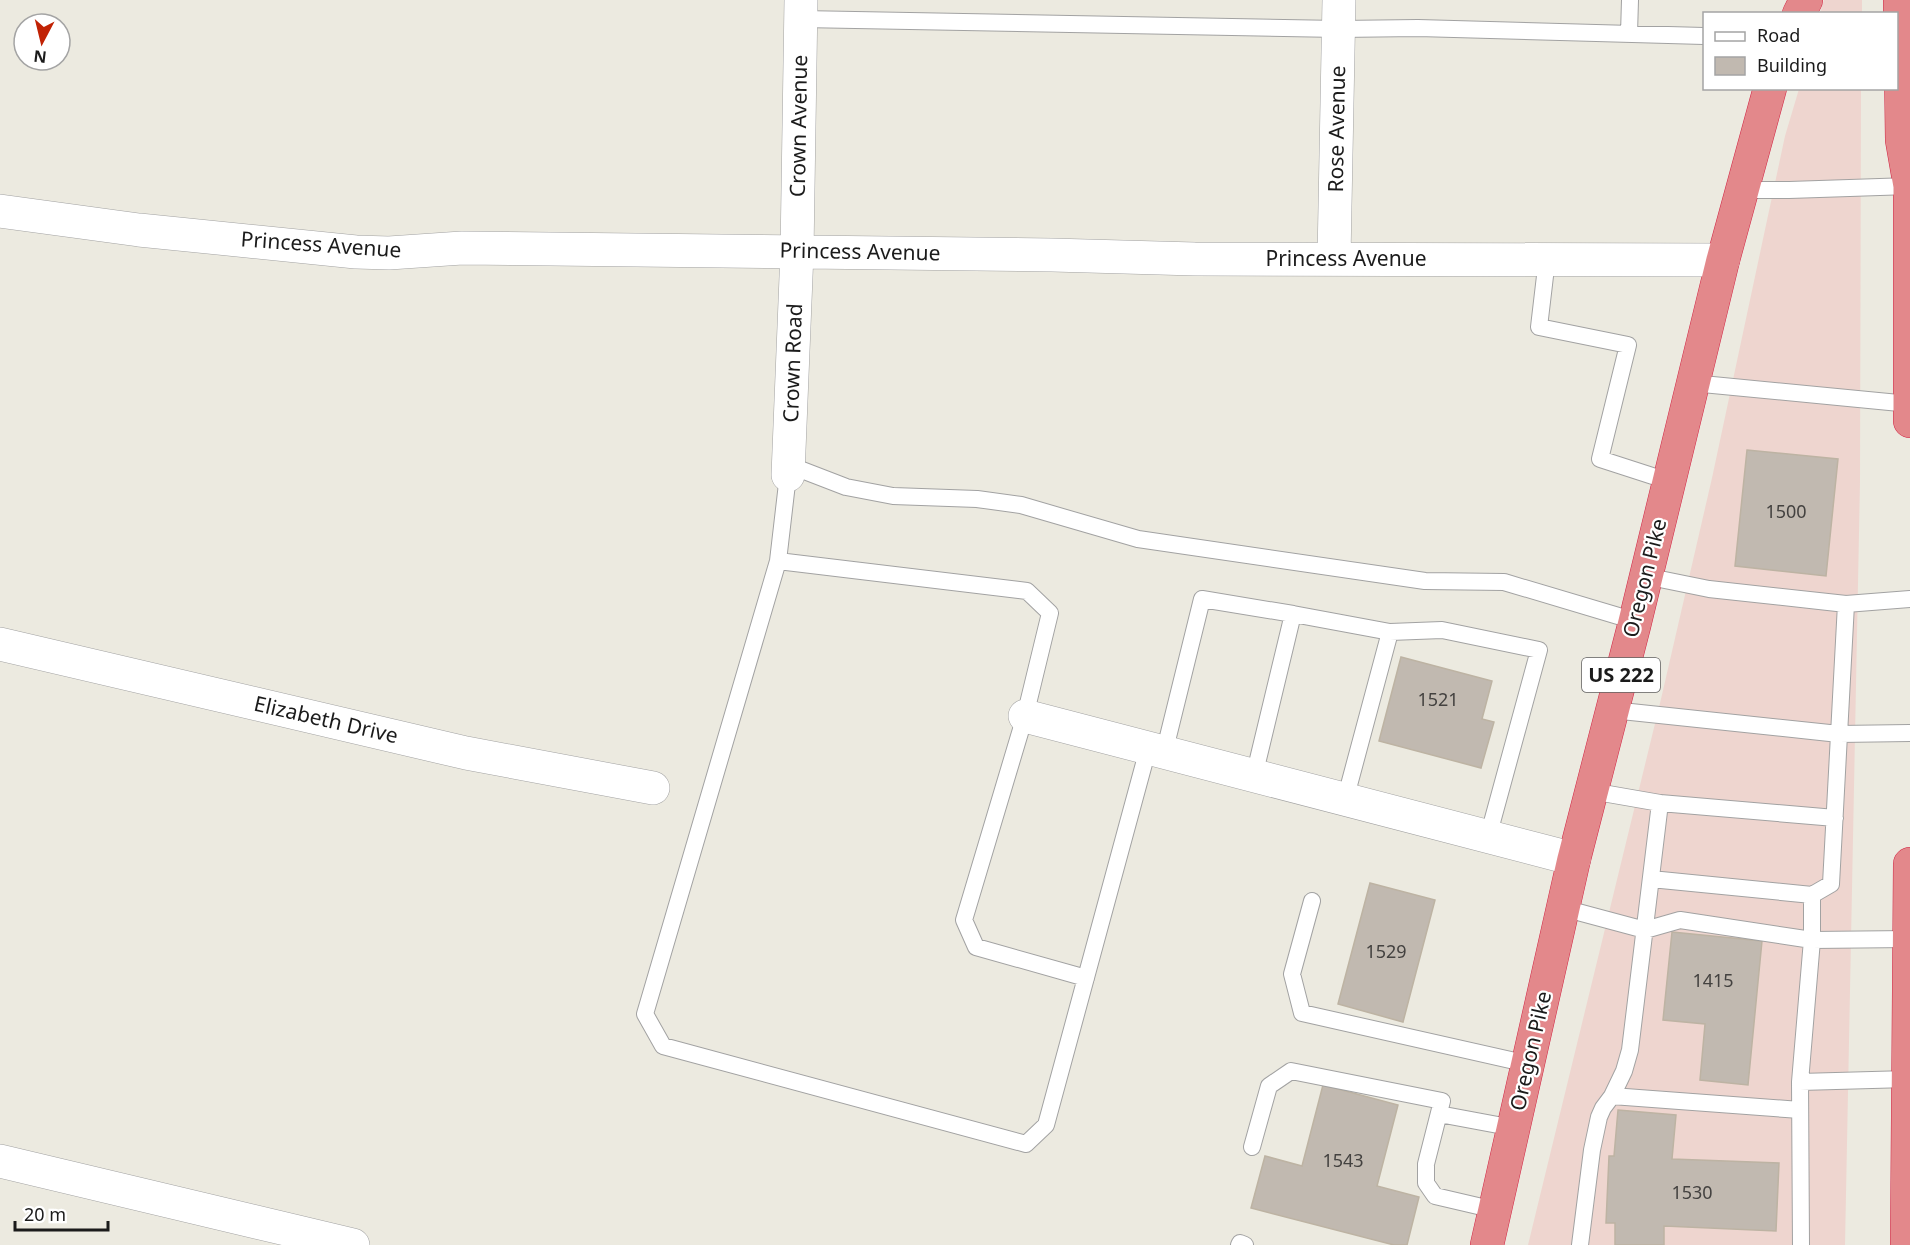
<svg xmlns="http://www.w3.org/2000/svg" width="1910" height="1245" font-family="'Noto Sans',sans-serif">
  <style>
    .commercial { fill: #eed5cf }
    .building { fill: #c1b9b0; stroke: #bdb3a3; stroke-width: 1.5 }
    .lines { fill: none; stroke-linecap: round; stroke-linejoin: round }
    .lane-casing { stroke: #a2a2a2; stroke-width: 18 }
    .street-casing { stroke: #a2a2a2; stroke-width: 34 }
    .highway-casing { stroke: #d12746; stroke-width: 34 }
    .lane { stroke: #fff; stroke-width: 16 }
    .street { stroke: #fff; stroke-width: 33 }
    .highway { stroke: #e3888b; stroke-width: 33 }
    .labels { text-anchor: middle; stroke-width: 4.5; stroke-linejoin: round; paint-order: stroke }
    .number-label { font-size: 18px; fill: #444240 }
    .shield { fill: #fff; stroke: #5f5f5f; stroke-width: 1.5 }
    .shield-label { font-size: 20px; font-weight: bold; fill: #1b1b1b }
    .street-label { font-size: 21px; fill: #1b1b1b; stroke: #fff }
  </style>
  <rect width="100%" height="100%" fill="#eceae0"/>
  <!-- commercial -->
  <path class="commercial" d="M1824 0H1862V13H1820Z
    M1799 89H1861L1860 482 1845 1245H1528L1661 699 1712 478 1785 136Z"/>
  <!-- building -->
  <path class="building" d="M1747 450 1838 459 1826 576 1735 566Z
    M1401 657 1492 681 1482 719 1494 722 1481 768 1379 741Z
    M1370 883 1435 900 1403 1022 1338 1004Z
    M1672 932 1762 941 1748 1085 1700 1080 1705 1024 1663 1020Z
    M1323 1085 1398 1105 1377 1186 1419 1197 1407 1245H1394L1251 1208 1265 1156 1302 1166Z
    M1618 1110 1676 1115 1672 1159 1779 1163 1776 1231 1664 1226V1245H1615V1223H1606L1609 1156H1614Z"/>
  <g class="lines">
    <!-- lane casing -->
    <g class="lane-casing">
      <path id="lane" d="M801 19 1339 29 1418 28 1704 36
        M1629 34 1630 0
        M1742 190H1789L1910 186V188
        M1547 259 1539 327 1628 345 1600 459 1668 481
        M1692 383 1910 404
        M789 465 846 487 893 496 977 499 1021 505 1138 539 1425 581 1504 582 1635 621
        M788 475 778 561 1027 591 1050 613 1025 716 964 920 976 947 1086 978
        M778 561 645 1014 663 1046 1026 1144 1046 1125 1148 749
        M1645 576 1709 589 1846 604 1831 884 1812 895V940L1800 1082 1801 1245
        M1846 604 1910 599
        M1390 632 1442 630 1539 650 1488 837
        M1612 710 1839 734 1910 733
        M1164 753 1202 599 1293 614
        M1254 776 1293 614 1390 632 1345 800
        M1660 803 1835 818
        M1651 879 1812 895
        M1312 901 1292 974 1302 1013 1528 1064
        M1563 908 1645 930 1680 920 1812 940 1909 939
        M1800 1082 1908 1079
        M1612 1096 1800 1110
        M1439 1114 1514 1128
        M1252 1147 1269 1086 1291 1071 1442 1101 1426 1164V1183L1435 1196 1495 1210
        M1239 1245 1240 1243 1245 1245
        M1580 1245 1592 1150 1599 1117 1603 1108 1612 1096 1624 1071 1630 1050 1660 803 1591 791"/>
    </g>
    <!-- street casing -->
    <g class="street-casing">
      <path id="street" d="M0 211 139 230 356 252 389 253 462 248 1052 255 1195 259 1723 260
        M1334 258 1339 0
        M788 475 797 252 801 0
        M0 644 466 753 653 788
        M1025 716 1574 859
        M0 1161 353 1245"/>
    </g>
    <!-- highway casing -->
    <g class="highway-casing">
      <path id="highway" d="M1900 0 1902 140 1910 186V421
        M1799 14 1806 0
        M1487 1245 1574 859 1634 626 1723 260 1770 88
        M1907 1245 1910 864"/>
    </g>
    <!-- lane -->
    <use href="#lane" class="lane"/>
    <!-- street -->
    <use href="#street" class="street"/>
    <!-- highway -->
    <use href="#highway" class="highway"/>
  </g>
  <g class="labels">
    <!-- number labels -->
    <g class="number-label">
      <text x="1786" y="518">1500</text>
      <text x="1438" y="706">1521</text>
      <text x="1386" y="958">1529</text>
      <text x="1713" y="987">1415</text>
      <text x="1343" y="1167">1543</text>
      <text x="1692" y="1199">1530</text>
    </g>
    <!-- shield labels -->
    <rect class="shield" x="1582" y="658" width="78" height="34" rx="4.5"/>
    <g class="shield-label">
      <text x="1621" y="682">US 222</text>
    </g>
    <!-- street labels -->
    <g class="street-label">
      <text transform="translate(799 126) rotate(-89)" y="7">Crown Avenue</text>
      <text transform="translate(1337 129) rotate(-89)" y="7">Rose Avenue</text>
      <text transform="translate(321 245) rotate(4)" y="7">Princess Avenue</text>
      <text transform="translate(860 252) rotate(1)" y="7">Princess Avenue</text>
      <text x="1346" y="266">Princess Avenue</text>
      <text transform="translate(793 363) rotate(-88)" y="7">Crown Road</text>
      <text transform="translate(1645 578) rotate(-76)" y="7">Oregon Pike</text>
      <text transform="translate(326 720) rotate(13)" y="7">Elizabeth Drive</text>
      <text transform="translate(1531 1051) rotate(-77)" y="7">Oregon Pike</text>
    </g>
  </g>
  <!-- legend -->
  <rect x="1703" y="12" width="195" height="78" fill="#ffffff" stroke="#a4a4a4" stroke-width="1.5"/>
  <rect x="1715" y="32" width="30" height="9" fill="#ffffff" stroke="#a4a4a4" stroke-width="1.5"/>
  <text x="1757" y="42" font-size="18" fill="#1b1b1b">Road</text>
  <rect x="1715" y="57" width="30" height="18" fill="#c1b9b0" stroke="#a4a4a4" stroke-width="1.5"/>
  <text x="1757" y="72" font-size="18" fill="#1b1b1b">Building</text>
  <!-- north arrow -->
  <g transform="translate(42 42) rotate(187)"><circle r="28" fill="#ffffff" stroke="#a4a4a4" stroke-width="1.5"/>
  <path d="M0-4.5L10 22L0 15L-10 22Z" fill="#c12204"/>
  <text y="-9" font-size="16" font-weight="bold" text-anchor="middle" fill="#1b1b1b">N</text>
  </g>
  <!-- scale -->
  <path d="M15 1221v9h93v-9" fill="none" stroke="#1b1b1b" stroke-width="3"/>
  <text x="24" y="1221" font-size="18" fill="#1b1b1b" stroke="#ffffff" stroke-width="4.5" paint-order="stroke">20 m</text>
</svg>
